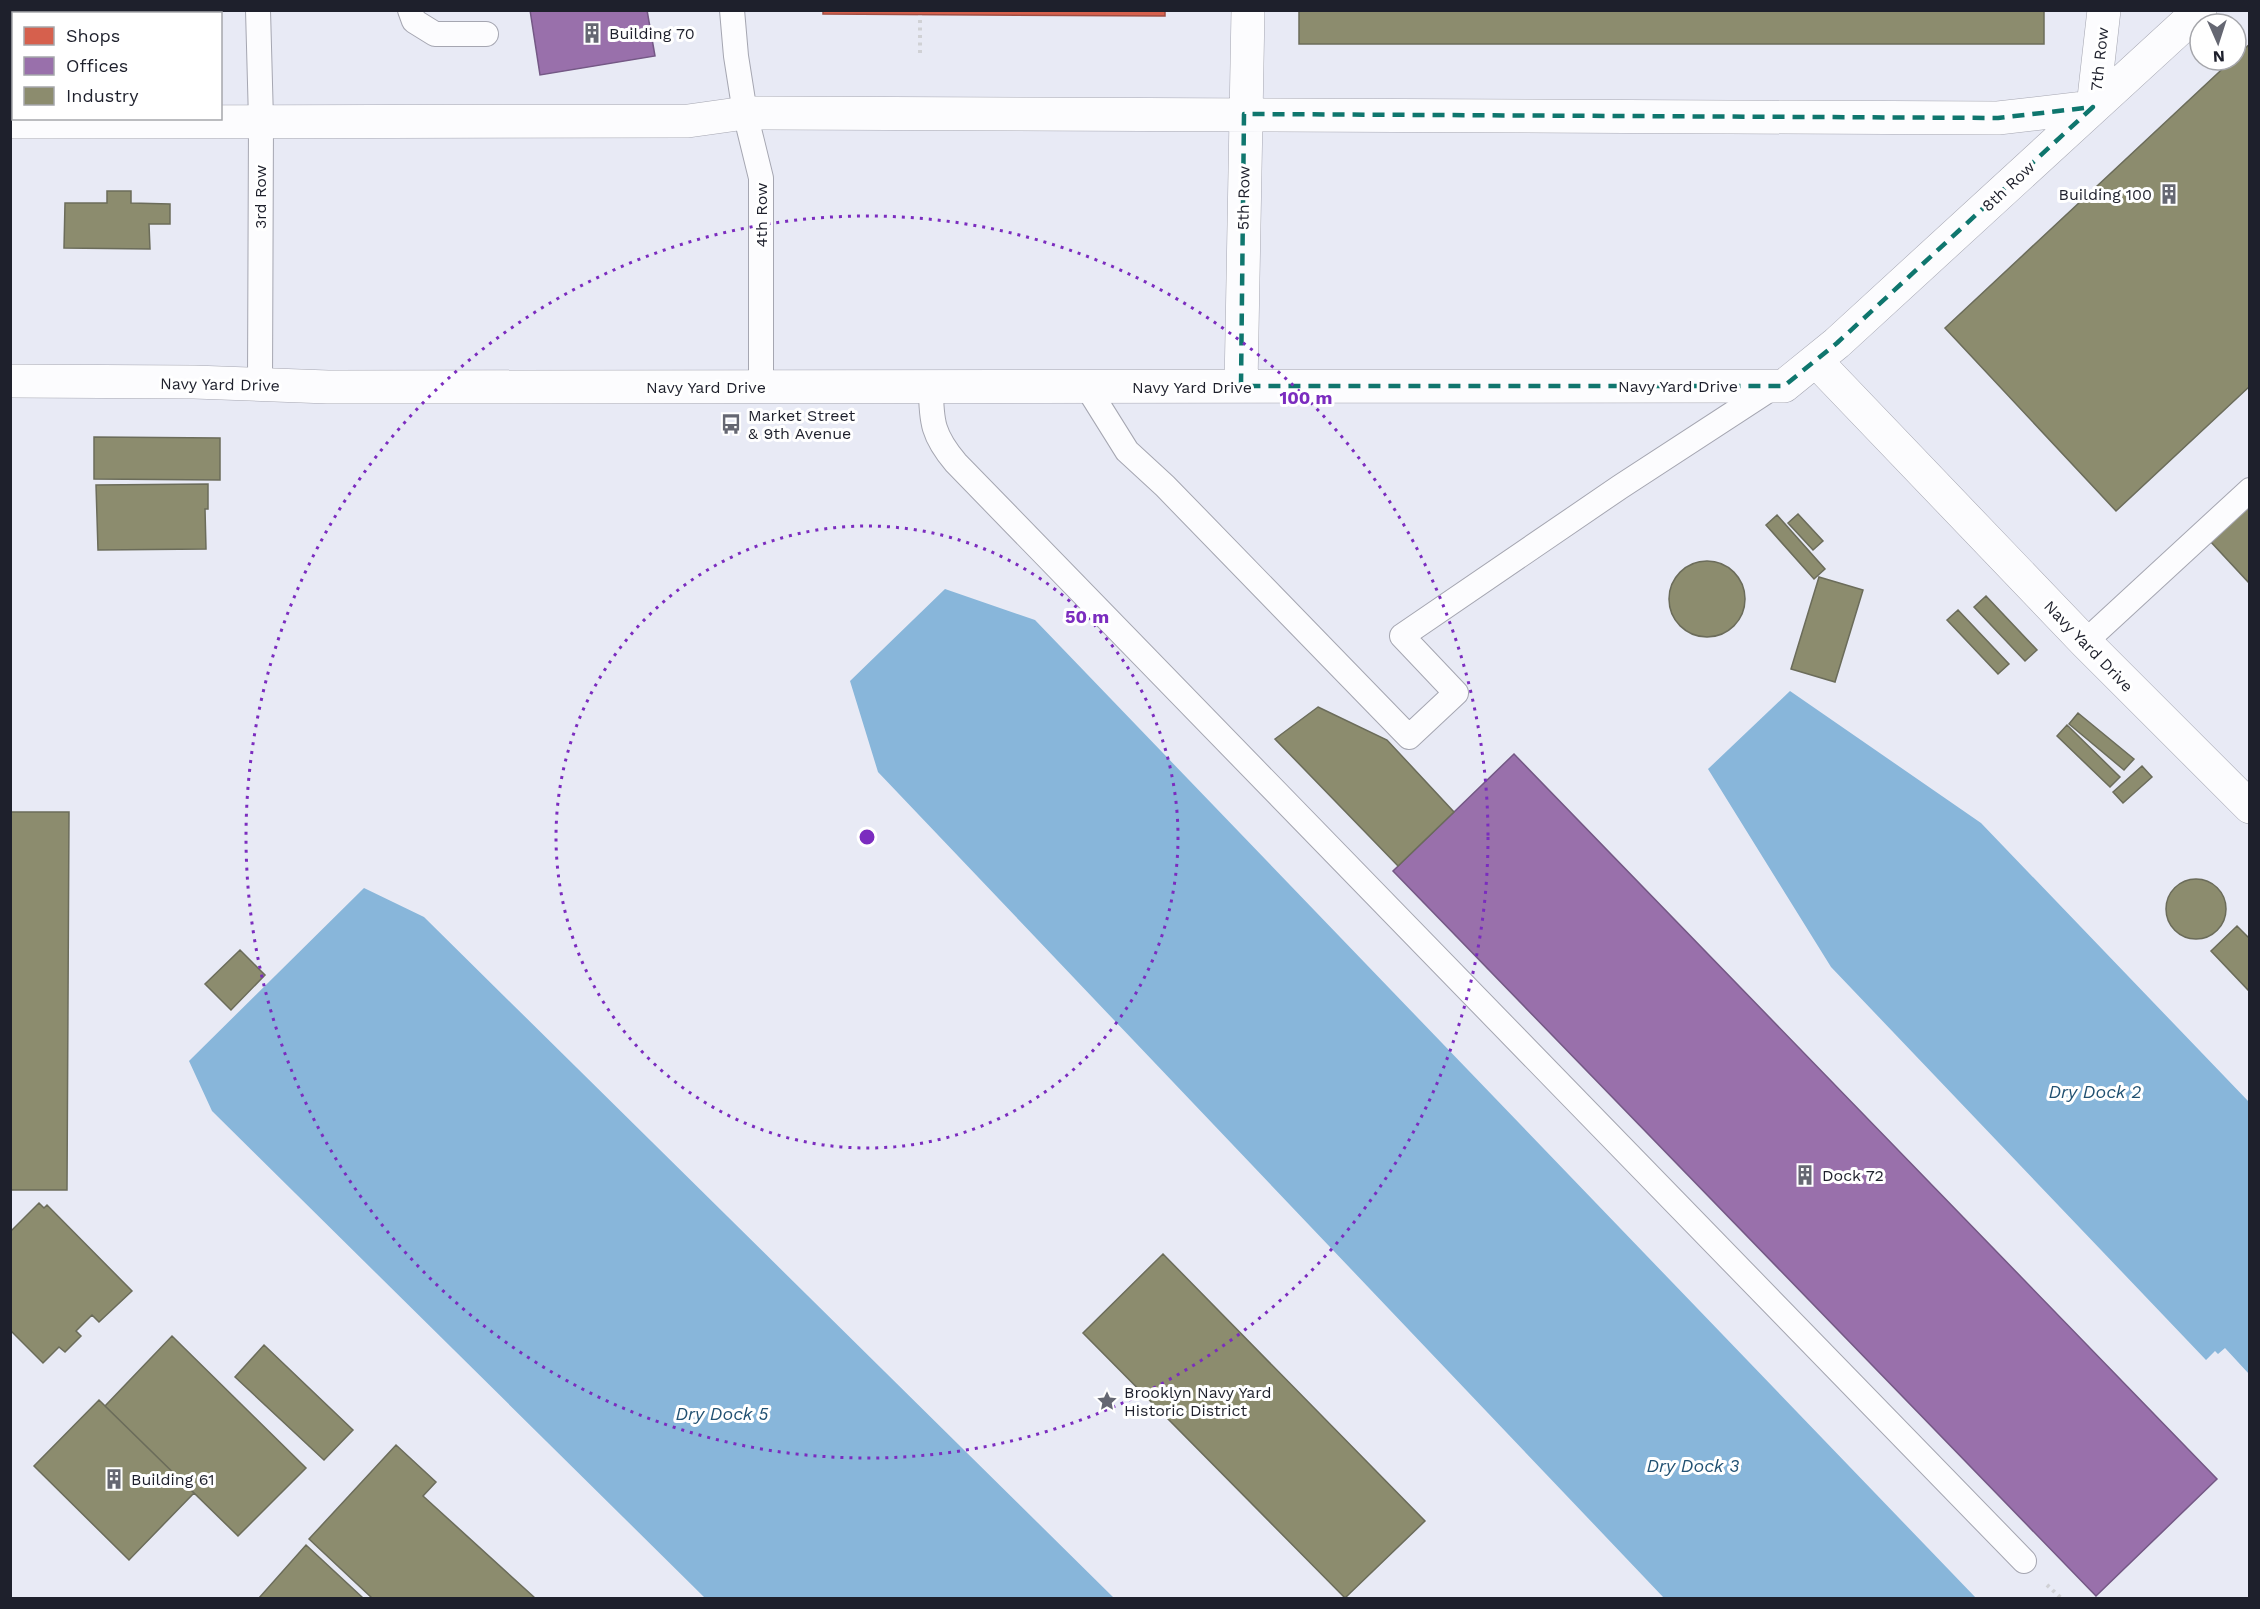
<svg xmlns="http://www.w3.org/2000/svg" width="2260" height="1609" font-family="'Work Sans',sans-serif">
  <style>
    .water { fill: #88b6da }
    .shops { fill: #d6604d; stroke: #9f4d43; stroke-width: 1.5 }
    .offices { fill: #9970ab; stroke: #745885; stroke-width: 1.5 }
    .industry { fill: #8c8c6e; stroke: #6b6c5a; stroke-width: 1.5 }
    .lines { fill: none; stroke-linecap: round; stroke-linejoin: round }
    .lane-casing { stroke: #a5a6b1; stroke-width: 26 }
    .street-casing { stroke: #a5a6b1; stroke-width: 34 }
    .path { stroke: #d0d1d5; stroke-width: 4; stroke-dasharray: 3 4.5; stroke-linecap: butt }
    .lane { stroke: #fcfcfe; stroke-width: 24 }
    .street { stroke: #fcfcfe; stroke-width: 33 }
    .marked { fill: none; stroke: #0f766e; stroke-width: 4.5; stroke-dasharray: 12 8; stroke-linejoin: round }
    .ring { fill: none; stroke: #7b2cbf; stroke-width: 3; stroke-dasharray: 3 6 }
    .labels { text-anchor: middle; stroke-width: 6; stroke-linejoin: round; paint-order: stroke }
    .poi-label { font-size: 16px; fill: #1e202c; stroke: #fff; text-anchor: start }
    .street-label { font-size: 16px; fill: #1e202c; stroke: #fff }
    .water-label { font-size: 18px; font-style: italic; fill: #215172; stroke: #fff }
    .centre { fill: #7b2cbf; stroke: #fff; stroke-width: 3 }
    .ring-label { font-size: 18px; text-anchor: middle; font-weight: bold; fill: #7b2cbf; stroke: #fff; stroke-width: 6; stroke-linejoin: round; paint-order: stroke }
  </style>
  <rect width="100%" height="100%" fill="#e8eaf5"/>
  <!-- water -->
  <path class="water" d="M945 589 1035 620 1976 1598H1664L878 772 850 681Z
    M1790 691 1981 823 2249 1102V1374L2225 1348 2218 1354 2215 1351 2206 1360 1831 967 1708 769Z
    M364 888 424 917 1114 1598H705L212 1111 189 1061Z"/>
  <!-- shops -->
  <path class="shops" d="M823 10H1165V16L823 14Z"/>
  <!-- offices -->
  <path class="offices" d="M530 10H647L655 56 540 75Z
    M1514 754 2217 1479 2096 1596 1393 871Z"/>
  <!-- industry -->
  <path class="industry" d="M1299 10H2044V44H1299Z
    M2250 44V386L2116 511 1945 328 2232 60H2236V56Z
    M107 191H131V203L170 204V224H149L150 249 64 248 65 203H107Z
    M94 437 220 438V480L94 479Z
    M208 484V509H205L206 549 98 550 96 485Z
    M2250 505V584L2210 541Z
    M1798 514 1823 541 1813 550 1788 523Z
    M1777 515 1825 569 1814 579 1766 525Z
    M1669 599a38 38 0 1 1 76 0a38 38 0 1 1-76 0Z
    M1819 577 1863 590 1835 682 1791 669Z
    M1986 596 2037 650 2025 661 1974 607Z
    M1958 610 2009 664 1998 674 1947 620Z
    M1318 707 1387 740 1454 812 1398 866 1275 739Z
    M2078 713 2134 759 2124 770 2069 724Z
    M2067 725 2120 777 2110 787 2057 736Z
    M2142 766 2152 777 2123 803 2113 792Z
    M10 812H69L67 1190H10Z
    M2166 909a30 30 0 1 1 60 0a30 30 0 1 1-60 0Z
    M2237 926 2250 939V992L2211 951Z
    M240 950 265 975 231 1010 205 984Z
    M39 1203 44 1208 47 1205 132 1291 99 1322 92 1315 76 1331 81 1336 65 1352 59 1347 43 1363 10 1330V1232Z
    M1163 1254 1425 1521 1345 1598 1083 1333Z
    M172 1336 306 1468 238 1536 105 1406Z
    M264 1345 353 1430 324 1460 235 1377Z
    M99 1400 194 1493 129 1560 34 1466Z
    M396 1445 436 1482 423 1496 535 1598H372L309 1539Z
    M306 1545 363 1598H259Z"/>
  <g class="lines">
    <!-- lane casing -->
    <g class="lane-casing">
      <path id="lane" d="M258 10 261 120 260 384
        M410 10 414 21 435 34H486
        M732 10 736 56 745 113 761 178V387
        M931 387C931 422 933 436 956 463L2024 1561
        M1087 387 1127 451 1165 486 1409 737 1456 693 1402 636 1620 487 1775 386
        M2085 642 2250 490"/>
    </g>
    <!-- street casing -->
    <g class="street-casing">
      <path id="street" d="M10 122 688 121 745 113 1998 118 2093 107 2104 10
        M1816 361 2085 642 2250 807
        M10 381 194 382 328 387 1784 386 1837 343 2200 10
        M1241 386 1248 10"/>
    </g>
    <!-- path -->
    <path class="path" d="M920 53V15
      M2047 1585 2061 1598"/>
    <!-- lane -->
    <use href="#lane" class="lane"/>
    <!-- street -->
    <use href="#street" class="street"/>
  </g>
  <!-- marked area -->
  <path class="marked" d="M2093 107 1837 343 1784 386H1241L1244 114 1998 118Z"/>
  <!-- distance rings -->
  <g class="ring">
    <circle cx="867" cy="837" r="311"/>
    <circle cx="867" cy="837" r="621"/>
  </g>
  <!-- icons -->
  <defs>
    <g id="building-bare" transform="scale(1.62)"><path d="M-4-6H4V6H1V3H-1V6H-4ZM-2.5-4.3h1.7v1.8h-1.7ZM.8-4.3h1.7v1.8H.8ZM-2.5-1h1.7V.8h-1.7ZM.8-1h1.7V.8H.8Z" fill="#656772" stroke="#fff" stroke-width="2.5" paint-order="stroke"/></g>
    <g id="bus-bare" transform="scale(1.62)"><path d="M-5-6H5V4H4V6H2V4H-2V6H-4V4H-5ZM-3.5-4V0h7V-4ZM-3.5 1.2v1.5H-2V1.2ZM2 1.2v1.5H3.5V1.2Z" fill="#656772" stroke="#fff" stroke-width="2.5" paint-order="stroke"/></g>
    <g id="sight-bare" transform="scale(1.62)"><path d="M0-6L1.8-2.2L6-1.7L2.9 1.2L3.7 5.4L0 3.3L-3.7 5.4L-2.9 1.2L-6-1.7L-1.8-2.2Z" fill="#656772" stroke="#fff" stroke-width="2.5" paint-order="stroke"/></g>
  </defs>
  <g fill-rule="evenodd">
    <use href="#building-bare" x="592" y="33"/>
    <use href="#building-bare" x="2169" y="194"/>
    <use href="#bus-bare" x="731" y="424"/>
    <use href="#building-bare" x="1805" y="1175"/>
    <use href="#sight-bare" x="1107" y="1401"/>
    <use href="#building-bare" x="114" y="1479"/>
  </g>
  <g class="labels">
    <!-- poi labels -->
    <g class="poi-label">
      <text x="609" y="39">Building 70</text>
      <text x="2152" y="200" text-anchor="end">Building 100</text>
      <text x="748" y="421">Market Street<tspan x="748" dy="18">&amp; 9th Avenue</tspan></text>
      <text x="1822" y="1181">Dock 72</text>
      <text x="1124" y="1398">Brooklyn Navy Yard<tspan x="1124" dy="18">Historic District</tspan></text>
      <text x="131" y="1485">Building 61</text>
    </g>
    <!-- street labels -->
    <g class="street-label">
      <text transform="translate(2099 59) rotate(-84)" y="6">7th Row</text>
      <text transform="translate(2008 186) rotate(-43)" y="6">8th Row</text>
      <text transform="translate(260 197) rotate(-90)" y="6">3rd Row</text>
      <text transform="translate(1243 198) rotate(-89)" y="6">5th Row</text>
      <text transform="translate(761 215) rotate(-90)" y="6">4th Row</text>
      <text transform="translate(220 384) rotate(1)" y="6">Navy Yard Drive</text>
      <text x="1678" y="392">Navy Yard Drive</text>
      <text x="706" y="393">Navy Yard Drive</text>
      <text x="1192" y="393">Navy Yard Drive</text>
      <text transform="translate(2089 646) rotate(46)" y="6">Navy Yard Drive</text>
    </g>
    <!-- water labels -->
    <g class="water-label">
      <text x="2095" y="1098">Dry Dock 2</text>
      <text x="722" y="1420">Dry Dock 5</text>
      <text x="1693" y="1472">Dry Dock 3</text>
    </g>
  </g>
  <circle cx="867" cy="837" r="9" class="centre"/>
  <g class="ring-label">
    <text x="1306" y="404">100 m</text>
    <text x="1087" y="623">50 m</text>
  </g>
  <!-- border -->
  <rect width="2260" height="1609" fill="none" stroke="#1e202c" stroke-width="24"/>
  <!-- legend -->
  <rect x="12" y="12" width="210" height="108" fill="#ffffff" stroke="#a5a6ab" stroke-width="1.5"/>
  <rect x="24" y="27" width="30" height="18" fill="#d6604d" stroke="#a5a6ab" stroke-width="1.5"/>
  <text x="66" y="42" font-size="18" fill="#1e202c">Shops</text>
  <rect x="24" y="57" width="30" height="18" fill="#9970ab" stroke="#a5a6ab" stroke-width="1.5"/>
  <text x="66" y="72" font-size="18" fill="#1e202c">Offices</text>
  <rect x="24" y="87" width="30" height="18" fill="#8c8c6e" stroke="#a5a6ab" stroke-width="1.5"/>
  <text x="66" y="102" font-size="18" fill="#1e202c">Industry</text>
  <!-- north arrow -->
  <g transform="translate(2218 42) rotate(177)"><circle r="28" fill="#ffffff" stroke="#a5a6ab" stroke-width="1.5"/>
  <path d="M0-4.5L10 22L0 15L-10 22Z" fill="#656772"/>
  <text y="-9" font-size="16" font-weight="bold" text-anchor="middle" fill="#1e202c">N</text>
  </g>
</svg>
